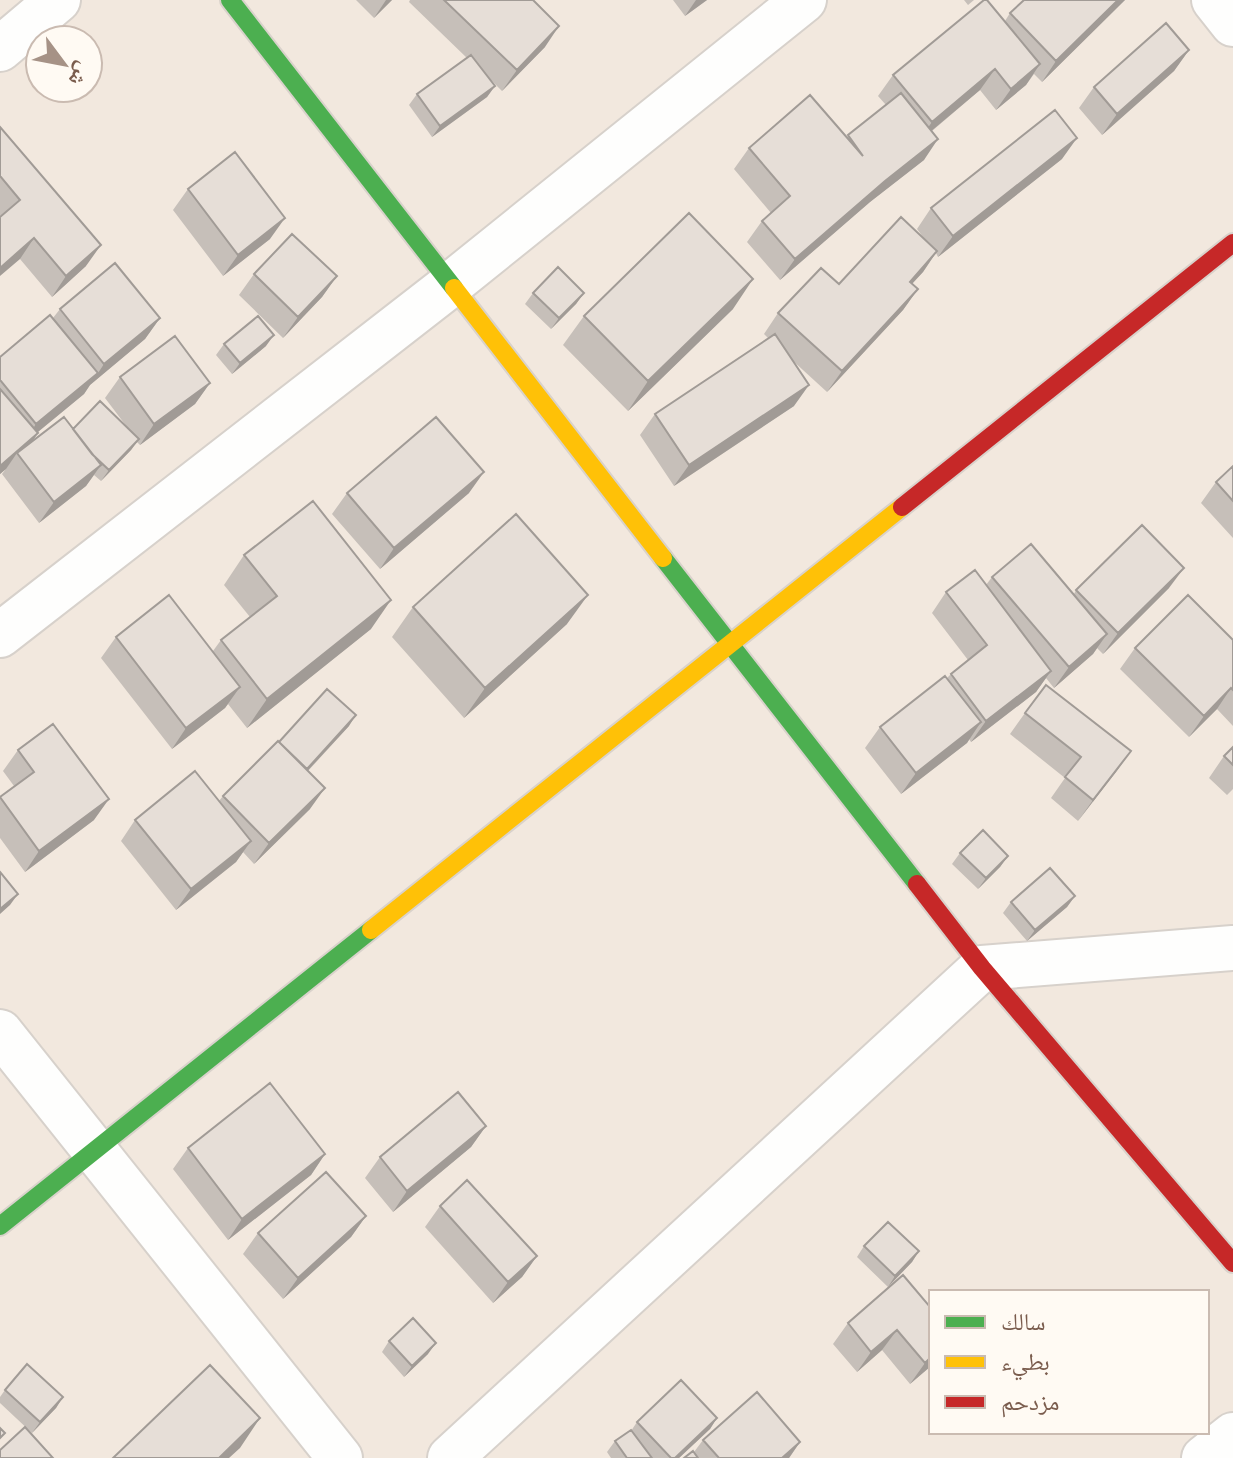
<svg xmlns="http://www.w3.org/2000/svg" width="1233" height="1458" font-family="'Sofia Sans Condensed','Noto Naskh Arabic',sans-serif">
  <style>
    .residential { fill: #f2e8de; fill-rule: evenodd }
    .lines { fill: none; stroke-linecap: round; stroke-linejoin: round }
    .street-casing { stroke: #d7d1cb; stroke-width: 48 }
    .fast-casing { stroke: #d9d2cb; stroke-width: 22 }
    .slow-casing { stroke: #d9d2cb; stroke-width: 22 }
    .jam-casing { stroke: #d9d2cb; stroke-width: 22 }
    .street { stroke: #fefefd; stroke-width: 44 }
    .fast { stroke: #4caf50; stroke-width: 18 }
    .slow { stroke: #ffc107; stroke-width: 18 }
    .jam { stroke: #c62828; stroke-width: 18 }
    .wall { fill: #c6bfb9 }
    .shaded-wall { fill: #a19b96 }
    .building { fill: #e6ded7; stroke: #a19b96; stroke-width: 2 }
  </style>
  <rect width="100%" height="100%" fill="#f9f5f0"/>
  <!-- residential -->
  <path class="residential" d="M0 0H1233V1458H0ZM40 40H88V88H40ZM931 1292H1207V1432H931Z"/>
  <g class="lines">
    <!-- street casing -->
    <g class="street-casing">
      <path id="street" d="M1214 0 1233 24
        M0 49 58 0
        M0 635 450 285 804 0
        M0 1032 340 1458
        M450 1458 982 968 1233 948
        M1204 1458 1233 1435"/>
    </g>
    <!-- fast casing -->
    <g class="fast-casing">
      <path id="fast" d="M230 0 454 288
        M663 558 917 884
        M0 1226 371 930"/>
    </g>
    <!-- slow casing -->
    <g class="slow-casing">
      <path id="slow" d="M454 288 663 558
        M371 930 902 507"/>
    </g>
    <!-- jam casing -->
    <g class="jam-casing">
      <path id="jam" d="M902 507 1233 243
        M917 884 982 968 1233 1263"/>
    </g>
    <!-- street -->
    <use href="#street" class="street"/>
    <!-- fast -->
    <use href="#fast" class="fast"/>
    <!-- slow -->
    <use href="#slow" class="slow"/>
    <!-- jam -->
    <use href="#jam" class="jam"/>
  </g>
  <!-- wall -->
  <path class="wall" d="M356 0H392L374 18Z
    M410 0H533L545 47 502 91 489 78 495 86 487 97 432 137 409 105 417 94 467 58 409 2Z
    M673 0H707L685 16Z
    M964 0H974L968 5Z
    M1024 0H1125L1042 82 1034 74 1026 85 996 110 980 90 932 131 924 160 870 202 780 280 747 242 762 221 771 213 734 169 749 148 847 137 886 105 878 96 893 75 1005 21 1010 13Z
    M1189 50 1174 71 1102 135 1079 108 1094 87Z
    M0 127 86 266 52 297 20 259 0 215Z
    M1062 159 938 257 936 253 923 272 912 284 918 289 903 310 827 392 792 360 794 406 674 486 640 435 655 414 768 338 764 334 778 313 839 284 923 237 917 229 931 208Z
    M188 189 270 239 223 276 173 210Z
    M254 274 337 276 322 297 283 338 239 295Z
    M533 293H584L576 304 551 329 525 304Z
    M60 309 160 318 145 339 90 385 84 394 38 432V433L32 441 73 429 127 427 105 398 120 377 210 383 195 404 140 445 137 442 131 450 101 481 94 475 86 486 39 523 2 474 6 469 0 474V357L53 318Z
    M733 309 628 411 563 345 584 316Z
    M224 344 266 346 232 374 216 355Z
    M1233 466V538L1201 503 1216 482Z
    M347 493H469L380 569 332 514Z
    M244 555 371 629 247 728 228 704 225 708 172 749 101 658 116 637 213 651 221 640 250 617 224 585Z
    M992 577 1074 594 1076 590 1169 588 1103 654 1097 648 1093 654 1054 688 1046 678 1036 692 971 742 969 739 967 743 901 794 865 748 880 727 947 678 951 674 968 660 932 613 946 592 986 585Z
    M413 607 567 624 464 718 392 637Z
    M1233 640V726L1217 709 1189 737 1120 669 1135 648Z
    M1025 713 1131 751 1078 821 1051 798 1065 778 1010 734Z
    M349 726 308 771 310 809 254 864 243 852 236 862 176 910 121 841 135 820 219 801 223 796 279 742Z
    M1233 747V789L1227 795 1209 778 1224 756Z
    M18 750 94 820 25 872 0 838V797L14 786 3 771Z
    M960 853 1008 856 1000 867 978 889 952 864Z
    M1075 896 1067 907 1027 941 1003 913 1011 902Z
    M486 1126 471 1147 393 1212 365 1178 380 1157Z
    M188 1148 325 1154 311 1175 228 1240 173 1169Z
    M440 1206 537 1256 522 1277 493 1303 425 1227Z
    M366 1216 351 1237 283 1299 243 1254 258 1233Z
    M864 1246 919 1251 912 1262 888 1287 857 1257Z
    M931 1308V1366L910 1384 882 1350 857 1372 833 1344 848 1323Z
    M389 1341 428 1354 404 1377 382 1352Z
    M5 1390 63 1397 56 1408 32 1433 0 1403V1397Z
    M717 1418 710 1429 679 1458H653L648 1452 652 1458H611L607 1452 615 1441 631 1431 637 1422Z
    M703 1440 800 1442 789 1458H684L694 1452Z"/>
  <!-- shaded-wall -->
  <path class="shaded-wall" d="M386 0H392L374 18Z
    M696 0H707L685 16Z
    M1118 0H1125L1042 82 1056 61Z
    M559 26 545 47 502 91 517 70Z
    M1189 50 1174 71 1102 135 1117 114Z
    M1040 64 1026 85 996 110 1011 89Z
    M995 69 980 90 917 143 932 122Z
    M495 86 487 97 432 137 440 126Z
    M1077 138 1062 159 938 257 953 236Z
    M938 139 924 160 870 202 780 280 795 259 885 181Z
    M285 218 270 239 223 276 238 255Z
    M34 238 20 259 0 276V268Z
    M101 245 86 266 52 297 66 276Z
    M937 251 923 272 895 302 910 282Z
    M337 276 322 297 283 338 298 317Z
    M753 279 733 309 628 411 648 381Z
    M918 289 903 310 827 392 842 371Z
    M584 293 576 304 551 329 559 318Z
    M160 318 145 339 90 385 104 364Z
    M274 335 266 346 232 374 240 363Z
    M98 373 84 394 22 445 36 424Z
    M210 383 195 404 140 445 154 424Z
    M809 385 794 406 674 486 689 465Z
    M38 433 24 454 17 453 6 469 0 474V466Z
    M139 439 131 450 101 481 109 470Z
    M101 465 86 486 39 523 54 502Z
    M484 472 469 493 380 569 394 548Z
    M1184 568 1169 588 1103 654 1118 633Z
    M588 595 567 624 464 718 485 688Z
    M391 600 371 629 247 728 267 699Z
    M1107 634 1093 654 1054 688 1069 667Z
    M1051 671 1036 692 971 742 986 721Z
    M240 687 225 708 172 749 186 728Z
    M1231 688 1217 709 1189 737 1204 716Z
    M356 715 349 726 299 780 307 769Z
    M981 722 967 743 901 794 916 773Z
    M1131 751 1116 772 1078 821 1093 800Z
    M325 788 310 809 254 864 269 843Z
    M109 799 94 820 25 872 39 851Z
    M251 841 236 862 176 910 191 889Z
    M1008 856 1000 867 978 889 986 878Z
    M18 894 10 905 0 914V909Z
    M1075 896 1067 907 1027 941 1035 930Z
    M486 1126 471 1147 393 1212 407 1191Z
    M325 1154 311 1175 228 1240 242 1219Z
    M366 1216 351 1237 283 1299 298 1278Z
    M919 1251 912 1262 888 1287 895 1276Z
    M537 1256 522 1277 493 1303 508 1282Z
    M897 1330 882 1350 857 1372 871 1352Z
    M436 1343 428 1354 404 1377 412 1366Z
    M931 1357V1366L910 1384 925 1363Z
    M63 1397 56 1408 32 1433 40 1422Z
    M260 1418 240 1448 229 1458H219Z
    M717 1418 710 1429 679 1458H675Z
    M800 1442 789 1458H782Z"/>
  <!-- building -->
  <path class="building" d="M444 0H533L559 26 517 70Z
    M984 0H987L1040 64 1011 89 995 69 932 122 893 75Z
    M1024 0H1118L1056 61 1010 13Z
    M1166 23 1189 50 1117 114 1094 87Z
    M471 55 495 86 440 126 417 94Z
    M901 93 938 139 885 181 795 259 762 221 790 196 749 148 810 95 863 156 848 135Z
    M1055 110 1077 138 953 236 931 208Z
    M0 127 101 245 66 276 34 238 0 268V217L20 200 0 176Z
    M235 152 285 218 238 255 188 189Z
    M689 213 753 279 648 381 584 316Z
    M901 217 937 251 910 282 918 289 842 371 778 313 821 268 839 284Z
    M292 234 337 276 298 317 254 274Z
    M115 263 160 318 104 364 60 309Z
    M558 267 584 293 559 318 533 293Z
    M50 315 98 373 36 424 0 380V357Z
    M258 316 274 335 240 363 224 344Z
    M775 334 809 385 689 465 655 414Z
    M175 336 210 383 154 424 120 377Z
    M0 389 38 433 0 466Z
    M100 401 139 439 109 470 92 454 73 429Z
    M64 417 101 465 54 502 17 453Z
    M436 417 484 472 394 548 347 493Z
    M1233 466V501L1216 482Z
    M313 501 391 600 267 699 221 640 277 596 244 555Z
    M516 514 588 595 485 688 413 607Z
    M1142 525 1184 568 1118 633 1076 590Z
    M1031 544 1107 634 1069 667 992 577Z
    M975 570 1051 671 986 721 951 674 987 645 946 592Z
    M169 595 240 687 186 728 116 637Z
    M1188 595 1233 640V690L1231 688 1204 716 1135 648Z
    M945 676 981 722 916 773 880 727Z
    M1046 685 1131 751 1093 800 1065 777 1081 757 1025 713Z
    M327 689 356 715 307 769 279 742Z
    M53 724 109 799 39 851 0 797 34 772 18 750Z
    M278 741 325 788 269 843 223 796Z
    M1233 747V765L1224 756Z
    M195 771 251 841 191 889 135 820Z
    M983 830 1008 856 986 878 960 853Z
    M1050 868 1075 896 1035 930 1011 902Z
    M0 872 18 894 0 909Z
    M270 1083 325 1154 242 1219 188 1148Z
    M458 1092 486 1126 407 1191 380 1157Z
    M326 1172 366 1216 298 1278 258 1233Z
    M467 1180 537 1256 508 1282 440 1206Z
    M888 1222 919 1251 895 1276 864 1246Z
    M903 1275 931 1308V1357L925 1363 897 1330 871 1352 848 1323Z
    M413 1318 436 1343 412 1366 389 1341Z
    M27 1364 63 1397 40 1422 5 1390Z
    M210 1365 260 1418 219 1458H113Z
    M681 1380 717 1418 675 1458H671L637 1422Z
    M757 1392 800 1442 782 1458H719L703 1440Z
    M25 1427 53 1458H0V1450Z
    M0 1428 5 1433 0 1438Z
    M631 1430 652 1458H627L615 1441Z
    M693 1451 698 1458H684Z"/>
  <!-- legend -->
  <rect x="929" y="1290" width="280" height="144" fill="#fffaf3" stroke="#cabbb1" stroke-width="2"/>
  <rect x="945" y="1316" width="40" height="12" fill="#4caf50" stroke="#cabbb1" stroke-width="2"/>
  <text x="1001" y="1330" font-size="24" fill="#7a5c4d">سالك</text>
  <rect x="945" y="1356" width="40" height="12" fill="#ffc107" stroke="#cabbb1" stroke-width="2"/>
  <text x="1001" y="1370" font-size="24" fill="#7a5c4d">بطيء</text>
  <rect x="945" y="1396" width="40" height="12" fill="#c62828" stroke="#cabbb1" stroke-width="2"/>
  <text x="1001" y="1410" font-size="24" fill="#7a5c4d">مزدحم</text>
  <!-- north arrow -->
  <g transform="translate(64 64) rotate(122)"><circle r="38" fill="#fffaf3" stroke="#cabbb1" stroke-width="2"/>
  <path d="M0-6L14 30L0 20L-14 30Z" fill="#a69286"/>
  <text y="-12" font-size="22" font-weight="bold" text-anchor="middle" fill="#7a5c4d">ش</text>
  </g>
</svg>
